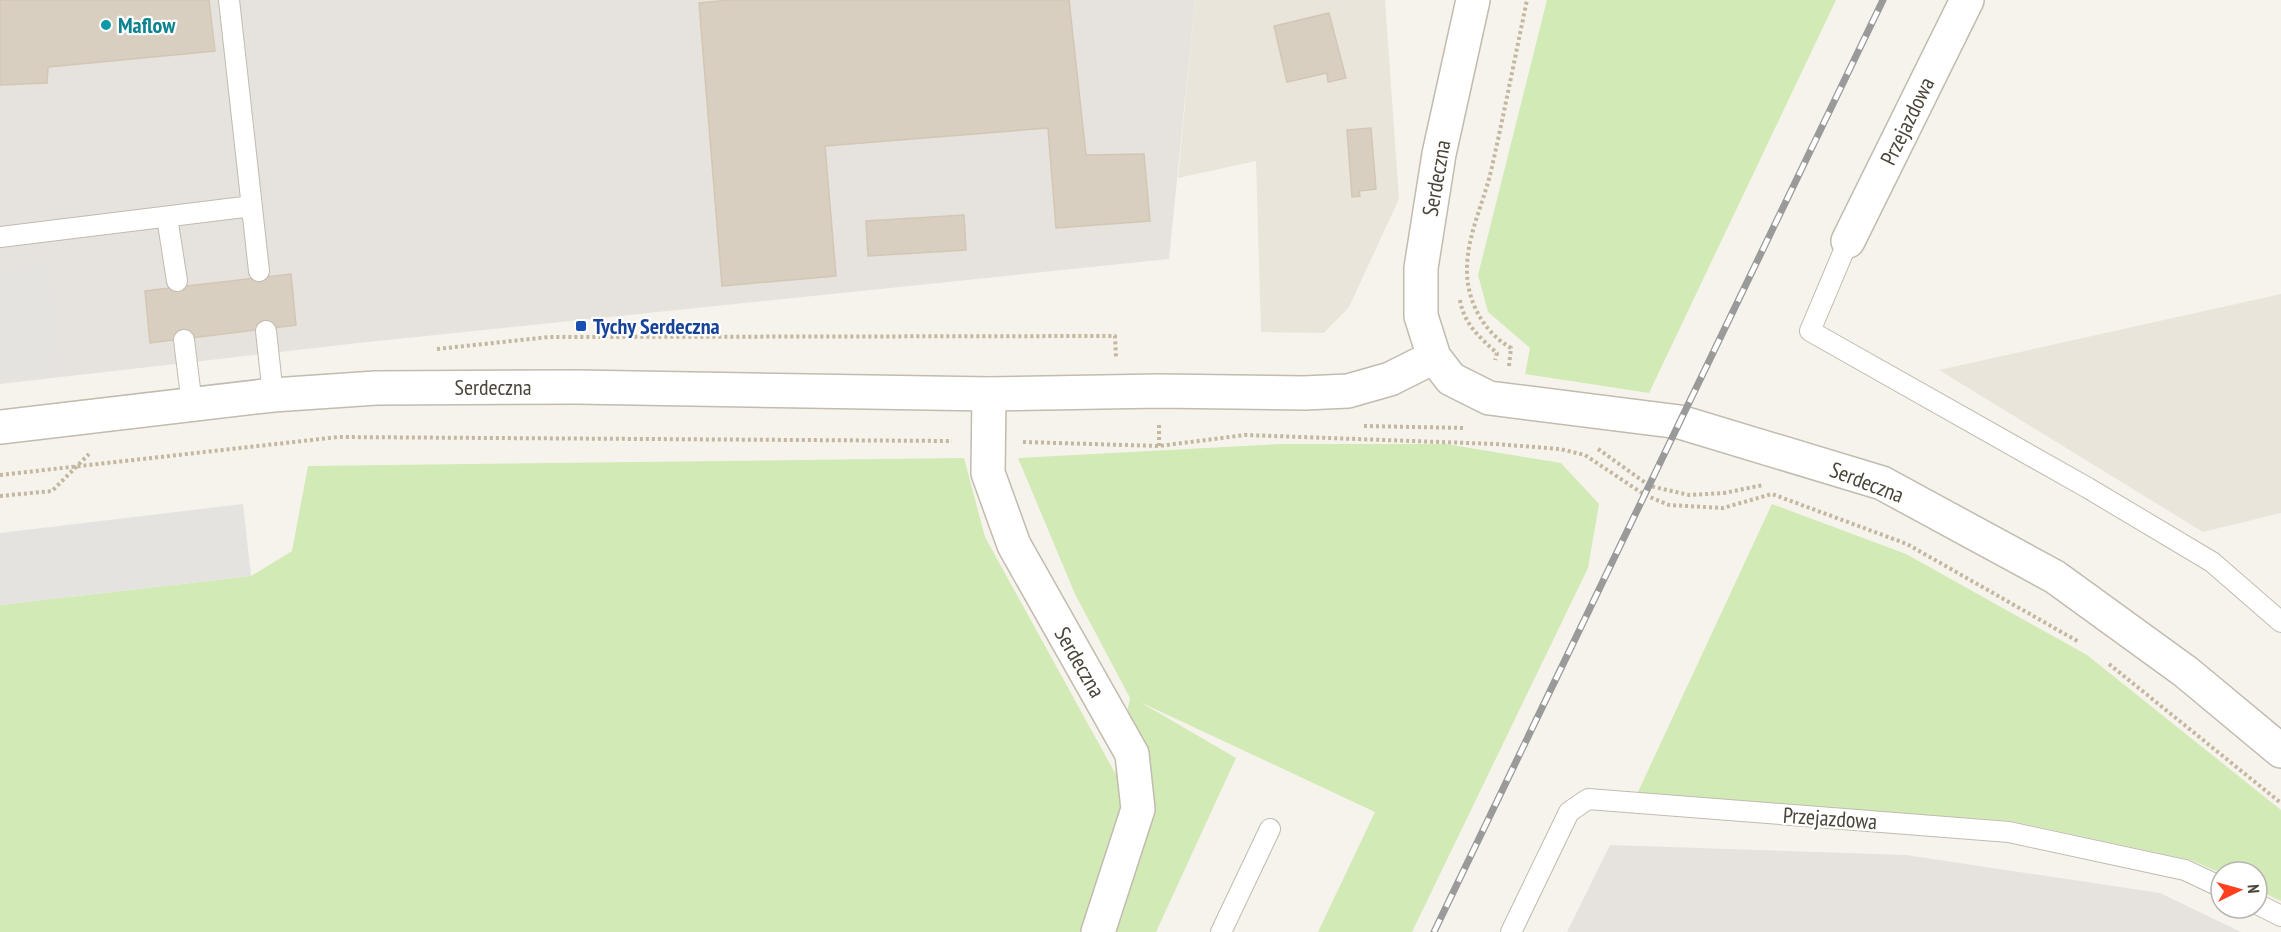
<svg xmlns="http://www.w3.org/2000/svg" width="2281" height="932" font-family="'PT Sans Narrow',sans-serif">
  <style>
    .residential { fill: #eae5da }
    .industrial { fill: #e6e2dd }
    .green { fill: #d2eab5 }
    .parking { fill: #e5e3e0 }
    .building { fill: #d8cfc1; stroke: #d3c7b4; stroke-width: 1.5 }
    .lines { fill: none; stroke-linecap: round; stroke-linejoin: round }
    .service-casing { stroke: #c2bbae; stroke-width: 22 }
    .minor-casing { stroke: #c2bbae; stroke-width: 36 }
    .tertiary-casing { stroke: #c2bbae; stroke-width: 36 }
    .path { stroke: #c4b79f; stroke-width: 4; stroke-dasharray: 3 3; stroke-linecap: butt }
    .service { stroke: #fff; stroke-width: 20 }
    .minor { stroke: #fff; stroke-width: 33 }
    .tertiary { stroke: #fff; stroke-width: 33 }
    .rail-casing { stroke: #9a9a9a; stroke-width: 7 }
    .rail { stroke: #fff; stroke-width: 4.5; stroke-dasharray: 14; stroke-linecap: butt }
    .culture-dot { fill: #0f9aa8; stroke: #fff; stroke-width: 2 }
    .transit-dot { fill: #1a4fb4; stroke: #fff; stroke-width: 2 }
    .labels { text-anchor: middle; stroke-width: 4.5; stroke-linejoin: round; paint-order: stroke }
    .culture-label { font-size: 22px; font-weight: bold; fill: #0d838f; stroke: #fff; text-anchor: start }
    .street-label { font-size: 22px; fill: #4b4439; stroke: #fff }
    .transit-label { font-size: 22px; font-weight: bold; fill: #164399; stroke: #fff; text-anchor: start }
  </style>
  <rect width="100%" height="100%" fill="#f6f3ec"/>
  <!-- residential -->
  <path class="residential" d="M1195 0H1385L1399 199 1349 307 1324 333 1261 332 1256 161 1178 178Z
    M2281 294V513L2203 532 1939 370Z"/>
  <!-- industrial -->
  <path class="industrial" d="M0 0H1195L1169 259 358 343 0 384Z
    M1610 845 1906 855 2160 893 2241 932H1567Z"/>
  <!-- green -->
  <path class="green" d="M1547 0H1836L1649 393 1525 374 1530 348 1488 312 1478 275Z
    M1280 444H1446L1561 463 1599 504 1588 568 1412 932H1318L1375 812 1140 702 1236 758 1156 932H0V605L251 576 292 551 308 466 964 458 985 537 1115 773 1130 698 1075 594 1018 458Z
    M1772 504 1906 554 2087 655 2281 810V901L2257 890V872L2221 873 2191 860 2011 821 1637 794Z"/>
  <!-- parking -->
  <path class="parking" d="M48 267 60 373 0 379V272Z
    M243 504 251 576 0 605V533Z"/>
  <!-- building -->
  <path class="building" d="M0 0H209L215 51 48 67 47 83 0 85Z
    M730 0H1069L1086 155 1144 154 1150 221 1056 228 1048 128 825 146 836 276 722 286 699 3Z
    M1329 13 1346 78 1328 82 1327 73 1287 82 1274 26Z
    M1371 128 1376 189 1359 191 1360 196 1352 197 1347 130Z
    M964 215 966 250 868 256 866 221Z
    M291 274 296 325 150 343 145 291Z"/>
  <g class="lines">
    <!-- service casing -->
    <g class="service-casing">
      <path id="service" d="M229 0 259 271
        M167 217 177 281
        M0 237 252 206
        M1848 241 1810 331 2088 488 2212 562 2281 622
        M266 331 273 395
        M184 340 192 405
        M2257 904 2281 916
        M1221 932 1270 829
        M1511 932 1569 812 1588 799 2009 832 2185 870 2221 887"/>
    </g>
    <!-- minor casing -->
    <g class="minor-casing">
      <path id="minor" d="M1848 241 1967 0
        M989 394 988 473 1014 545 1132 754 1138 809 1098 932"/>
    </g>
    <!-- tertiary casing -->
    <g class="tertiary-casing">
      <path id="tertiary" d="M1473 0 1439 154 1421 268V316L1434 357 1451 379 1489 398 1680 422 1882 483 2055 577 2186 672 2281 751
        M0 427 273 395 376 388 577 387 989 394 1159 391 1304 393 1348 391 1390 379 1434 357"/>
    </g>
    <!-- path -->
    <path class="path" d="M1460 300C1464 324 1480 338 1497 353L1495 360
      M437 349 549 337 1115 336 1116 357
      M1509 366 1511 348C1485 333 1468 304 1467 273 1466 237 1483 205 1491 171 1504 114 1515 57 1527 0
      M1364 426 1465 428
      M1023 442 1159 446 1245 435 1496 444 1560 449 1585 455 1645 495 1669 505 1723 508 1772 494 1907 544 2079 642
      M1159 446V425
      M1598 449 1650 486 1689 495 1724 493 1763 485
      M0 475 338 437 952 441
      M0 496 52 491 89 454
      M2109 664 2281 803"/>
    <!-- service -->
    <use href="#service" class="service"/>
    <!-- minor -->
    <use href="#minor" class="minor"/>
    <!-- tertiary -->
    <use href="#tertiary" class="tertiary"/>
    <!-- rail casing -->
    <g class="rail-casing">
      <path id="rail" d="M1434 932 1883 0"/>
    </g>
    <!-- rail -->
    <use href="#rail" class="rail"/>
  </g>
  <!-- markers -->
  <circle class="culture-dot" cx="106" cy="25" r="6"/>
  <rect class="transit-dot" x="575" y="320" width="12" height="12" rx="3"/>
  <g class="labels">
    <!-- culture labels -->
    <g class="culture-label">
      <text x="118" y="33">Maflow</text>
    </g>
    <!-- street labels -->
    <g class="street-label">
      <text transform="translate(1907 121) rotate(-64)" y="8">Przejazdowa</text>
      <text transform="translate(1436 178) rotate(-80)" y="8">Serdeczna</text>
      <text x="493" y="395">Serdeczna</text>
      <text transform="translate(1867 482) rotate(21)" y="8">Serdeczna</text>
      <text transform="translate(1080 662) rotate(60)" y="8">Serdeczna</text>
      <text transform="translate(1830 818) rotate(4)" y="8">Przejazdowa</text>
    </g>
    <!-- transit labels -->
    <g class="transit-label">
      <text x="593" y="334">Tychy Serdeczna</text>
    </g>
  </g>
  <!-- north arrow -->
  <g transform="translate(2239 890) rotate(85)"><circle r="28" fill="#ffffff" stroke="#b7b4b0" stroke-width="1.5"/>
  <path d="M0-4.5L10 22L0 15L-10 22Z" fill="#fc3f1d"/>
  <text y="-9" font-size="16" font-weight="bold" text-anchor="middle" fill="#4b4439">N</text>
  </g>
</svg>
